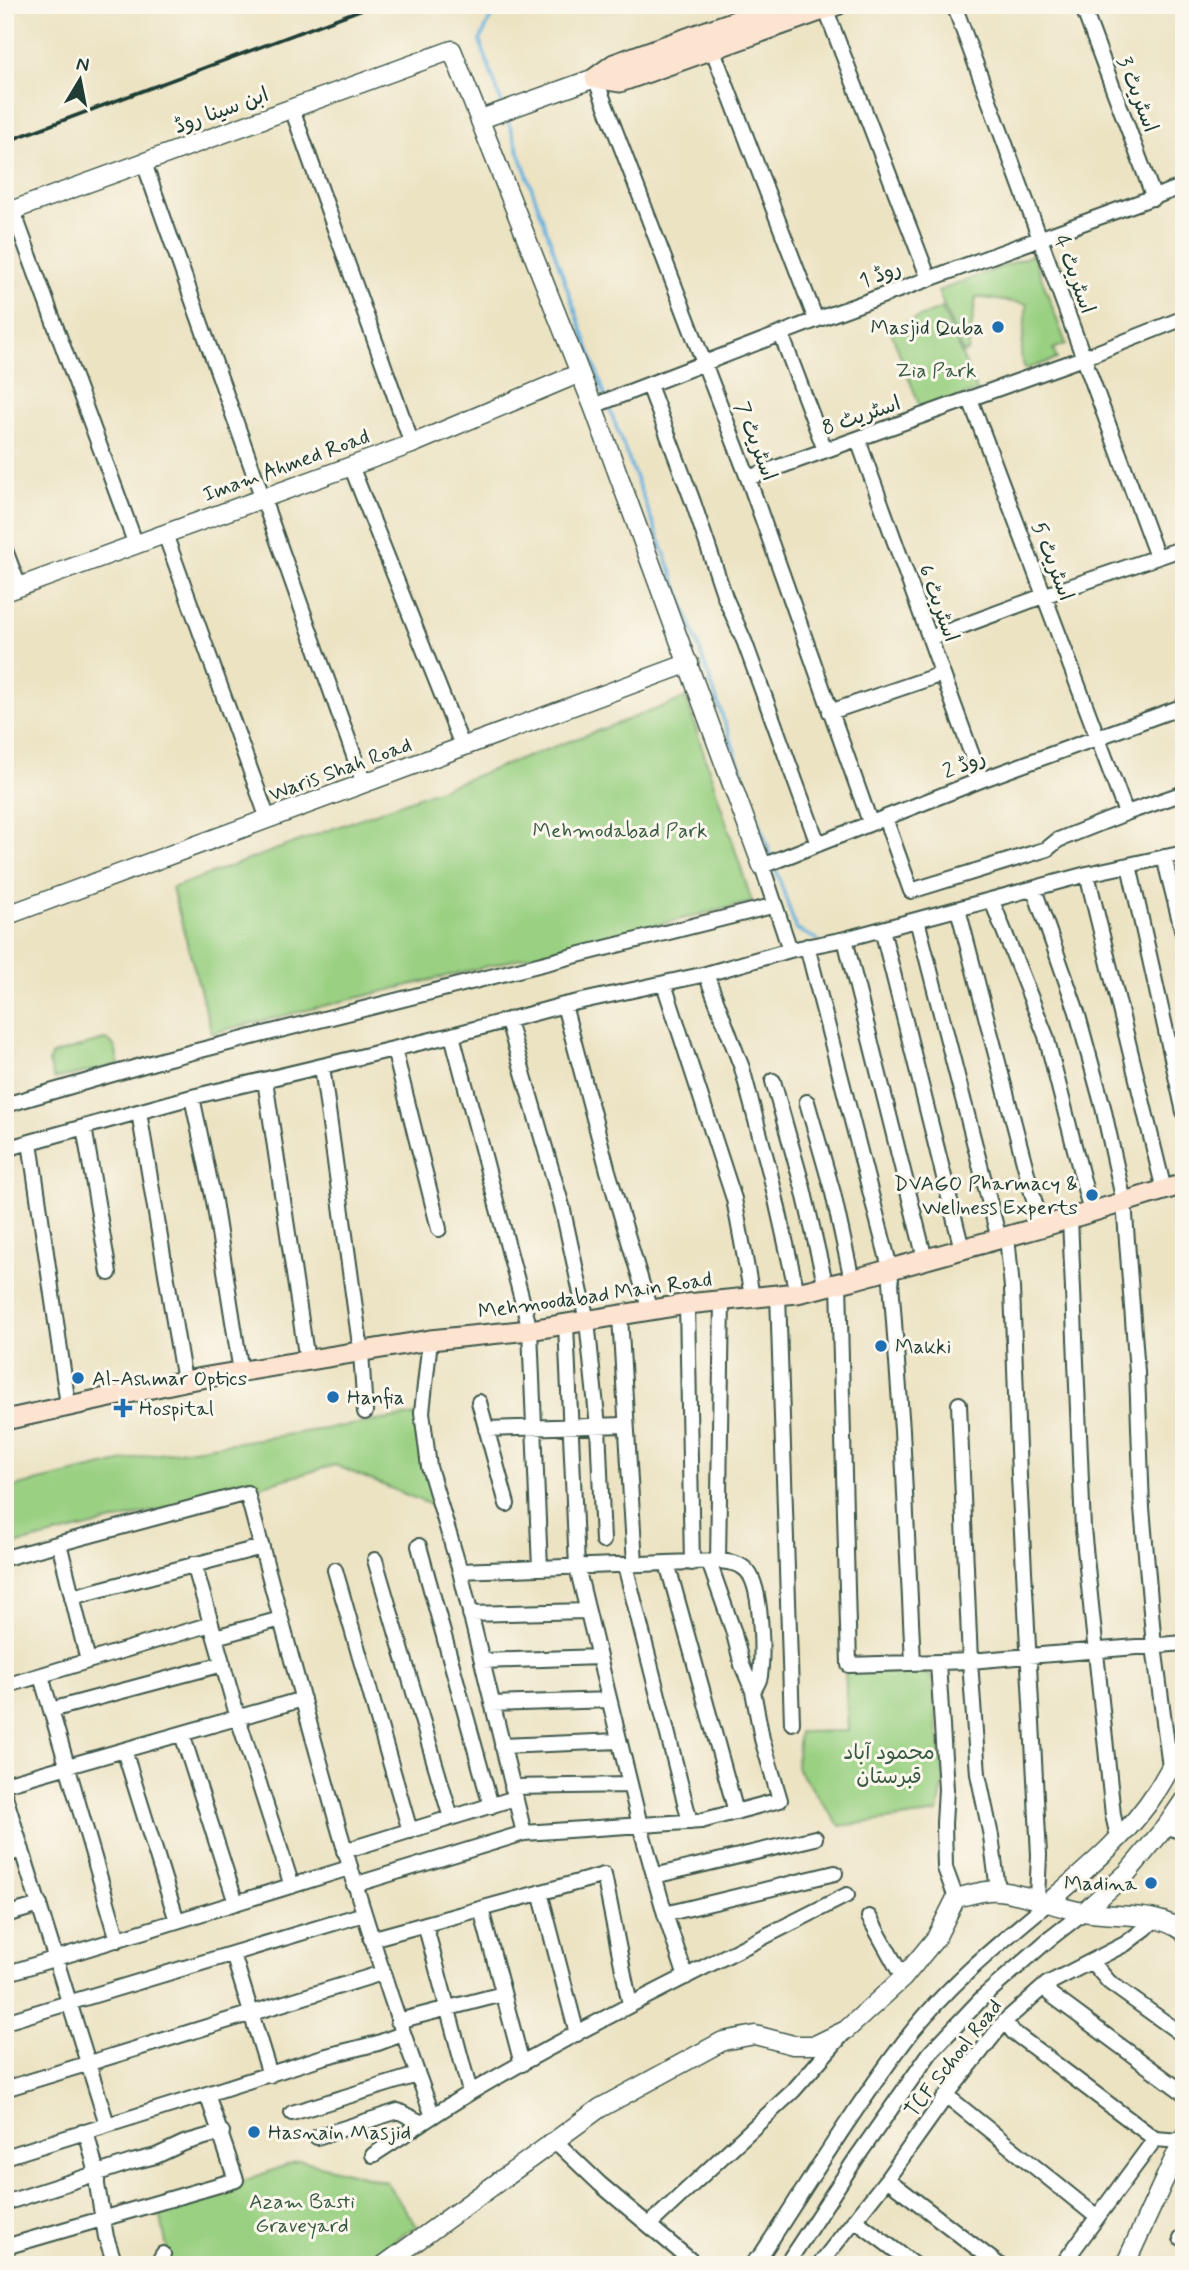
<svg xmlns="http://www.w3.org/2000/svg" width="1189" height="2270" font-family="Mynerve,'Playpen Sans Arabic',sans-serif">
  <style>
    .green { fill: #99d081; stroke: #5c865a; stroke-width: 2 }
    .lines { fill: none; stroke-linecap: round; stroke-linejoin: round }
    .stream { stroke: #65b1de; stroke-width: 3.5 }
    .minor-casing { stroke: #3e5649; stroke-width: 18 }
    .tertiary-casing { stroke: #3e5649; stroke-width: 21 }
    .secondary-casing { stroke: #3e5649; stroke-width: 23 }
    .minor { stroke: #fff; stroke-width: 14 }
    .tertiary { stroke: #fff; stroke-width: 18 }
    .secondary { stroke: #fde4d0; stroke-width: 19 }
    .rail { stroke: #1f3d34; stroke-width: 3.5 }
    .poi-dot { fill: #1f6fb2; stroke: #fbf7ec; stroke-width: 2.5 }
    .labels { text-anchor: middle; stroke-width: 6; stroke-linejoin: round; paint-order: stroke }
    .street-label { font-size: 21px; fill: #1f3d34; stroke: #fbf7ec }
    .poi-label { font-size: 21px; fill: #1f3d34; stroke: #fbf7ec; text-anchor: start }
    .park-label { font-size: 21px; fill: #375a43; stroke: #fbf7ec }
  </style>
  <rect width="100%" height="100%" fill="#fbf7ec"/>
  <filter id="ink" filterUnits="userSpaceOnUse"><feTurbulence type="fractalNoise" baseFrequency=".0143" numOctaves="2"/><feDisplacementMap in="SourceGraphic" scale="14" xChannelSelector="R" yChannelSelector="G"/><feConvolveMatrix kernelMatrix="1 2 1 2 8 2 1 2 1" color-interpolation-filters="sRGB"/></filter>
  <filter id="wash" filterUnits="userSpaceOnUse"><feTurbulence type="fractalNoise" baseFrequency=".00686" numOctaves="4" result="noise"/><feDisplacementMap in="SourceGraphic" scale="28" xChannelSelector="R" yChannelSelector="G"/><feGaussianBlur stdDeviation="1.57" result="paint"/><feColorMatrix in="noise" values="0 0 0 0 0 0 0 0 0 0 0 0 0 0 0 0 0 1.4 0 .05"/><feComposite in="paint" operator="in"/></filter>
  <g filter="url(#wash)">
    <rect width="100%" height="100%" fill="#ece3c3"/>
    <!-- green -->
    <path class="green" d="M1033 255 1066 344 1053 349 1057 359 1025 369 1021 357 1027 304 976 297 968 351 963 353 938 291Z
      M942 308 977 391 922 412 890 329Z
      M686 698 752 902 212 1033 172 888Z
      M104 1040C117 1041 116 1054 119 1065L54 1079 49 1062 51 1055Z
      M417 1415 436 1507 335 1465 256 1487 5 1547V1489L146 1456Z
      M914 1665 931 1678 944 1779 938 1813 840 1826 796 1767 799 1732 848 1731 845 1668Z
      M300 2160 386 2182 417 2226 355 2265H170L160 2212Z"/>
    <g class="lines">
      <!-- stream -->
      <path class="stream" d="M496 5 480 41 502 104
        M506 115 606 398
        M608 405 683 602 772 859
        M775 866 796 929 818 940"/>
    </g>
  </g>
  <g filter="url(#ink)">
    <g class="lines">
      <!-- minor casing -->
      <g class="minor-casing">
        <path id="minor" d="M824 5 929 279
          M954 5 1157 557
          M1082 5 1154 198
          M712 48 816 320
          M595 78 748 478 870 822
          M292 109 412 444
          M144 163 364 784
          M13 211 136 545
          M781 334 825 450
          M649 385 693 502 725 597 745 643 818 844
          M593 406 816 320 1184 186
          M858 440 981 780
          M351 466 463 748
          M748 478 1083 358 1184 318
          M165 534 268 819
          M5 550 19 587
          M930 638 1043 596 1184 548
          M830 712 942 674
          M1126 813 1184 793
          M885 818 911 891 1047 849 1058 840 1126 813 970 399
          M1164 857 1184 937
          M1129 865 1184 1112
          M1087 874 1164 1190
          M1034 889 1077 1012 1103 1107 1124 1202 1137 1372 1142 1508 1154 1646 1170 1767
          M992 901 1046 1036 1091 1212
          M958 909 1041 1227
          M917 920 999 1239
          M882 929 962 1249
          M845 939 925 1259
          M807 946 890 1268 902 1430 913 1663
          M790 950 762 866 981 780 1184 706
          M706 974 742 1068 770 1173 797 1293
          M664 984 734 1199 752 1296
          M564 1005 608 1171 650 1311
          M508 1021 562 1206 587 1321 598 1426 603 1541
          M452 1035 530 1330 540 1568
          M394 1049 439 1229
          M322 1066 361 1352 365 1412
          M265 1080 307 1361
          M773 1081 803 1188 826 1287
          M192 1097 214 1201 241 1372
          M807 1102 833 1193 852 1280
          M5 1105 165 1059 776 905
          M139 1112 184 1381
          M84 1127 109 1273
          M30 1142 68 1405
          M5 1149 192 1097 452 1035 564 1005 706 974 790 950 845 939 1087 874 1184 853
          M1070 1218 1083 1529 1113 1815 1118 1837
          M1007 1236 1012 1288 1019 1476 1039 1855 1037 1898
          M839 1283 849 1665 970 1661 1184 1643
          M778 1294 792 1723
          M687 1304 692 1563
          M620 1316 635 1564
          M566 1325 577 1567 640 1825 665 1914 686 1977
          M430 1340 422 1412 429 1467 460 1571 524 1833
          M479 1402 507 1504
          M959 1404 970 1661 978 1774 991 1836 998 1890
          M486 1429 626 1425
          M419 1546 491 1806
          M5 1558 247 1493C304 1703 356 1912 433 2116
          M375 1560 451 1818
          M718 1561 722 1300
          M667 1563 736 1812
          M194 1564 238 1718 292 1886
          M625 1565 690 1822
          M335 1570 410 1831
          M460 1571 718 1561C729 1562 741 1563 748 1572 762 1589 763 1654 760 1676 759 1682 756 1686 753 1691
          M72 1597 262 1547
          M470 1614 587 1611
          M215 1637 281 1619
          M88 1661 211 1624
          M482 1661 599 1657
          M938 1663 946 1789 944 1824 945 1868 956 1898
          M41 1676 118 1940
          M5 1686 88 1661 59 1543
          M492 1704 609 1700
          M51 1710 223 1664
          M182 1734 236 1903
          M502 1746 619 1741
          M124 1750 177 1921
          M5 1784 303 1699
          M512 1787 630 1785
          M5 1796 107 2124
          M1167 1825 1184 1834
          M344 1851 515 1798
          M5 1855 22 1850
          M654 1876 815 1838
          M354 1885 524 1833 701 1821 780 1800 762 1739 753 1691 742 1665 733 1630 709 1562
          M540 1892 577 2034
          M481 1909 522 2064
          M665 1914 835 1873
          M5 1915 40 1905
          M869 1917 903 1978
          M425 1924 470 2092
          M371 1939 604 1875 630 2005
          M233 1954 270 2075
          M1092 1962 1109 1982 1184 2036
          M5 1974 349 1868
          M1047 1984 1050 1994 1184 2093
          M398 2021 503 1994
          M1005 2021 1013 2032 1155 2139
          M5 2022 364 1914
          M5 2089 382 1973
          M947 2096 1097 2217
          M292 2113 417 2075
          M82 2132 88 2139 97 2174V2185L106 2237 114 2261 104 2265
          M317 2137 398 2111 422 2123
          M555 2141 600 2184 696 2265
          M373 2155C405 2134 438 2112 471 2092 593 2021 721 1959 847 1895
          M5 2157 207 2094
          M887 2179 999 2265
          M5 2203 132 2162 156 2156 184 2143 222 2132
          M855 2220 915 2265
          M649 2225 793 2091 843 2034
          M1181 2238 1184 2236
          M5 2247 236 2180 207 2094 323 2057 378 2043 402 2034
          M157 2265 163 2254
          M751 2265 762 2254C808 2183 853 2110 904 2042 943 1989 998 1944 1049 1902
          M786 2265 857 2157 930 2053 983 1997 1048 1940 1084 1912
          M819 2265 887 2179 949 2092 1005 2021 1047 1984 1125 1944 1146 1928 1156 1918
          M1062 2265 1155 2139 1181 2141"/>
      </g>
      <!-- tertiary casing -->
      <g class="tertiary-casing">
        <path id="tertiary" d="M481 119 595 78
          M5 213 452 50 593 406 762 866
          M5 592 412 444 580 373
          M5 916 689 663
          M1049 1902C1086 1870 1129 1834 1156 1792 1166 1777 1174 1760 1184 1745
          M1084 1912 1128 1872 1167 1825 1184 1800
          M384 2265 600 2108 723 2041 755 2035 793 2045H815L846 2030 903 1978 936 1938 956 1898C969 1895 986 1889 999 1891 1027 1894 1052 1906 1078 1911 1114 1919 1153 1909 1184 1932
          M1125 2265 1184 2137"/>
      </g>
      <!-- secondary casing -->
      <g class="secondary-casing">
        <path id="secondary" d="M595 78 620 82 837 5
          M595 78 614 64 780 5
          M5 1420 184 1381 430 1340 530 1330 687 1304 797 1293 852 1280 1041 1227 1184 1184"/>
      </g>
      <!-- minor -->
      <use href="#minor" class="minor"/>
      <!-- tertiary -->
      <use href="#tertiary" class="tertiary"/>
      <!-- secondary -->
      <use href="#secondary" class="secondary"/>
      <!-- rail -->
      <path class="rail" d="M5 142 373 5"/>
    </g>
  </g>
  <!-- markers -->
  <g class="poi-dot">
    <circle cx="998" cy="327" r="7"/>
    <circle cx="1092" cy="1195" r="7"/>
    <circle cx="881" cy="1346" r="7"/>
    <circle cx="78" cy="1378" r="7"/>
    <circle cx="333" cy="1397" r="7"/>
    <path d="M119.5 1397.5h7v7h7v7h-7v7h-7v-7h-7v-7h7z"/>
    <circle cx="1151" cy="1883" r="7"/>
    <circle cx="254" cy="2132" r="7"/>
  </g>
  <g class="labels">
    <!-- street labels -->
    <g class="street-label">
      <text transform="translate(1138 94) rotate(69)" y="7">اسٹریٹ 3</text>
      <text transform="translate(221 110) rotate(-20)" y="7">ابن سینا روڈ</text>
      <text transform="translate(880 274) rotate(-20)" y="7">روڈ 1</text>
      <text transform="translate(1075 274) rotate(70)" y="7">اسٹریٹ 4</text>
      <text transform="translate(861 415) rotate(-19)" y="7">اسٹریٹ 8</text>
      <text transform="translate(756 441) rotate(69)" y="7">اسٹریٹ 7</text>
      <text transform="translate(286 465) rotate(-20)" y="7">Imam Ahmed Road</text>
      <text transform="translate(1053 561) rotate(69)" y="7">اسٹریٹ 5</text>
      <text transform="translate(939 603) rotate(70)" y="7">اسٹریٹ 6</text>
      <text transform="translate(964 764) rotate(-21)" y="7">روڈ 2</text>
      <text transform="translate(340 769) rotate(-20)" y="7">Waris Shah Road</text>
      <text transform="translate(595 1295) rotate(-8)" y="7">Mehmoodabad Main Road</text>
      <text transform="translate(953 2058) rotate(-52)" y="7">TCF School Road</text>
    </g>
    <!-- poi labels -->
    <g class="poi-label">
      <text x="984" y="334" text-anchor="end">Masjid Quba</text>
      <text x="1078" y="1190" text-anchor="end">DVAGO Pharmacy &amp;<tspan x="1078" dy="24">Wellness Experts</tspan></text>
      <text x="895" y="1353">Makki</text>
      <text x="92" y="1385">Al-Ashmar Optics</text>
      <text x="347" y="1404">Hanfia</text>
      <text x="139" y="1415">Hospital</text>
      <text x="1137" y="1890" text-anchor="end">Madina</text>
      <text x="268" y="2139">Hasnain Masjid</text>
    </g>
    <!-- park labels -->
    <g class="park-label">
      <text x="936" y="377">Zia Park</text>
      <text x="620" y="837">Mehmodabad Park</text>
      <text x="889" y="1759">محمود آباد<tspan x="889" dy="24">قبرستان</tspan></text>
      <text x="302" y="2208">Azam Basti<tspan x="302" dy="24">Graveyard</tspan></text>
    </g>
  </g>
  <!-- margin -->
  <rect width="1189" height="2270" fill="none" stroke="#fbf7ec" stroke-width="28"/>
  <!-- north arrow -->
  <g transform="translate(80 80) rotate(10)" stroke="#fbf7ec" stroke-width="5" paint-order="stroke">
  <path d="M0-5L12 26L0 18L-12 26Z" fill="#1f3d34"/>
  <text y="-10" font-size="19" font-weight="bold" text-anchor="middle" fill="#1f3d34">N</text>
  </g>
</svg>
